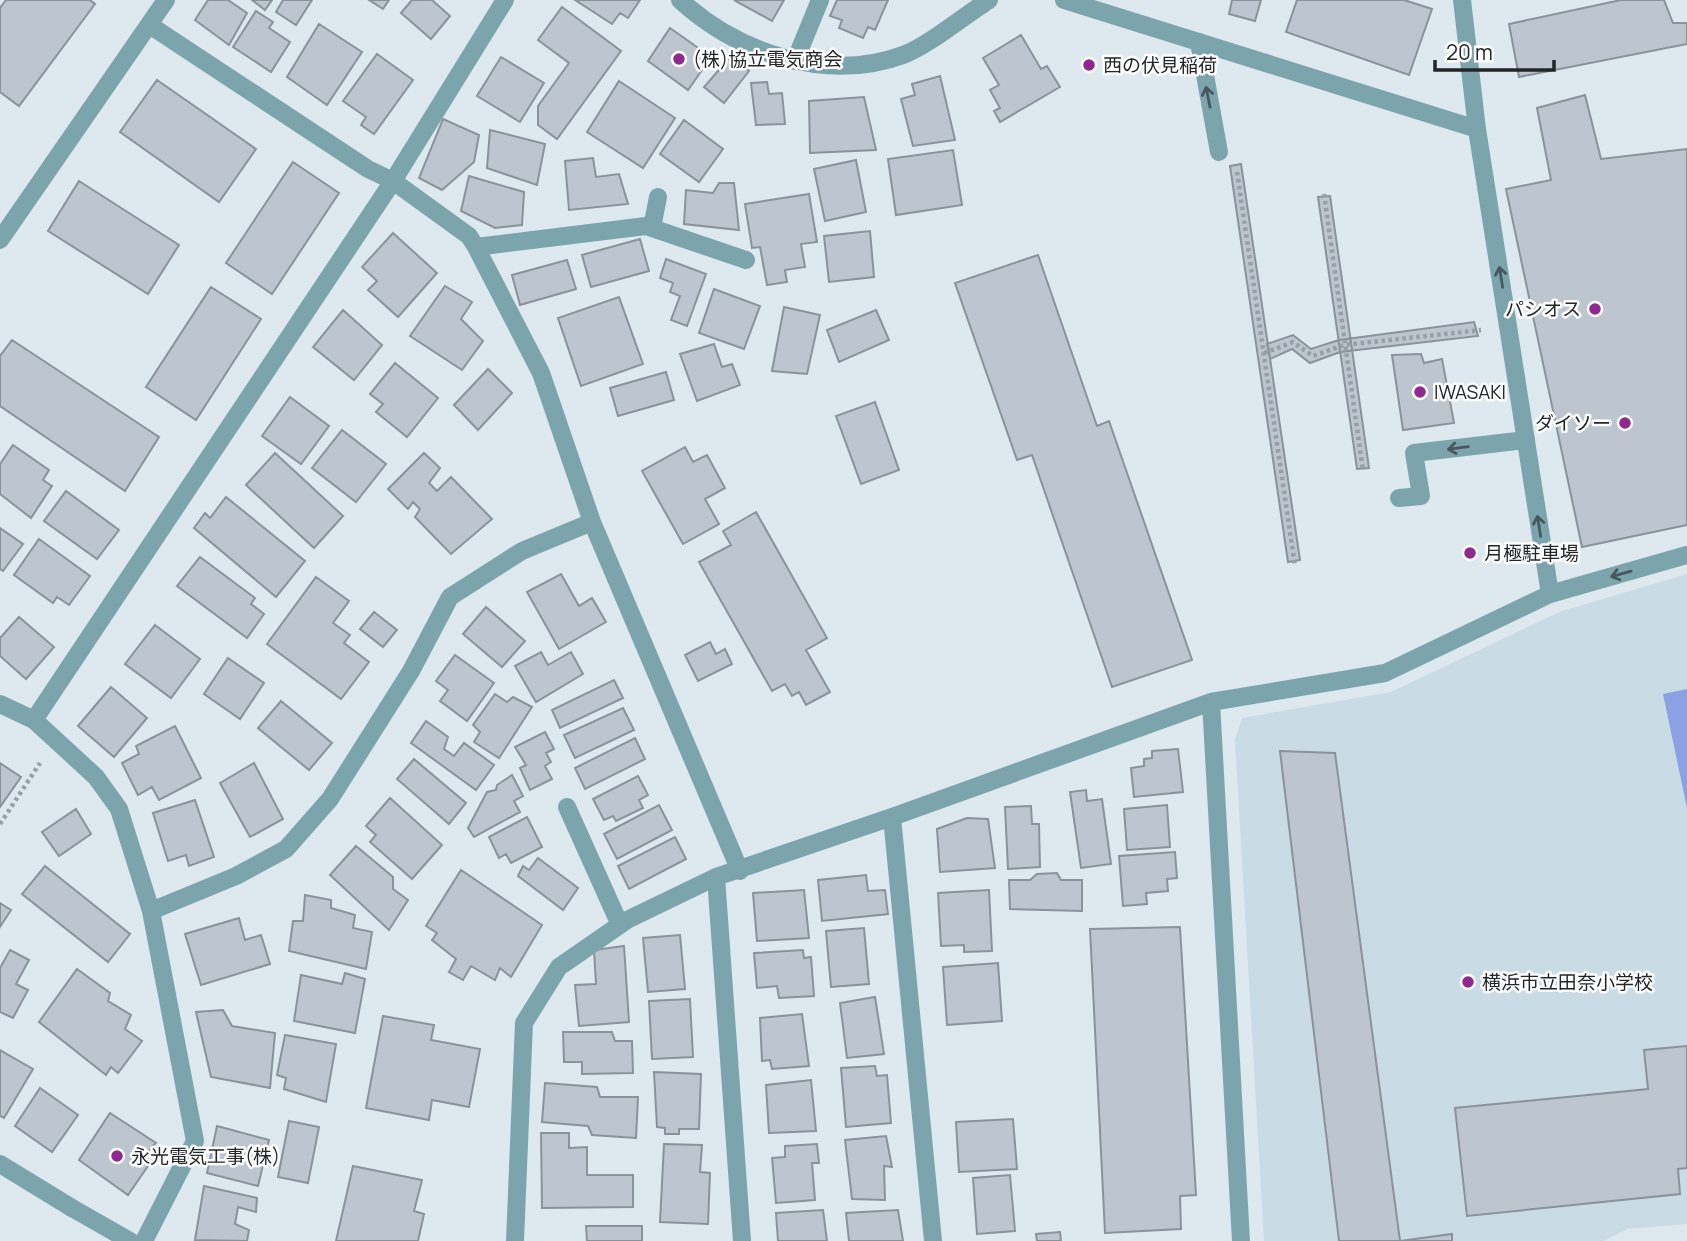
<svg xmlns="http://www.w3.org/2000/svg" width="1687" height="1241" font-family="Manrope,'Noto Sans JP',sans-serif">
  <style>
    .built { fill: #c9dbe5 }
    .water { fill: #8ba1e3 }
    .building { fill: #bdc5ce; stroke: #8a929a; stroke-width: 2 }
    .lines { fill: none; stroke-linecap: round; stroke-linejoin: round }
    .path { stroke: #97a0a5; stroke-width: 4.5; stroke-dasharray: 3.5 3.5; stroke-linecap: butt }
    .service { stroke: #7ca4ad; stroke-width: 18 }
    .minor { stroke: #7ca4ad; stroke-width: 18 }
    .tertiary { stroke: #7ca4ad; stroke-width: 18 }
    .oneway { stroke: #46585d }
    .poi-dot { fill: #8f298f; stroke: #fff; stroke-width: 2.5 }
    .labels { text-anchor: middle; stroke-width: 5; stroke-linejoin: round; paint-order: stroke }
    .poi-label { font-size: 19px; fill: #222628; stroke: #fff; text-anchor: start }
  </style>
  <rect width="100%" height="100%" fill="#dde9ef"/>
  <!-- built -->
  <path class="built" d="M1687 574V1224L1627 1229 1604 1241H1264L1235 740 1242 718 1391 692 1559 612Z"/>
  <!-- water -->
  <path class="water" d="M1687 689V808L1663 694Z"/>
  <!-- building -->
  <path class="building" d="M6 0H90L95 4 19 106 0 92V8Z
    M208 0H228L247 13 229 45 195 20Z
    M252 0H272L265 10Z
    M283 0H312L296 25 276 12Z
    M369 0H389L383 9Z
    M412 0H432L450 16 431 39 401 13Z
    M575 0H640L628 18 620 13 612 24Z
    M734 0H784L772 21Z
    M837 0H888L875 30 868 27 863 38 839 28 842 20 830 16Z
    M1232 0H1261L1255 21 1229 14Z
    M1297 0H1404L1432 9 1409 75 1286 32Z
    M1621 0H1664L1673 23H1687V44L1519 77 1509 24Z
    M562 7 621 51 557 139 538 125V106L569 63 538 40Z
    M256 11 273 22 269 28 290 42 271 72 233 47Z
    M319 24 362 52 327 105 287 77Z
    M670 28 711 57 688 90 648 61Z
    M1021 35 1041 69 1047 66 1060 87 1000 122 994 111 1000 108 990 90 999 85 983 58Z
    M377 54 413 80 374 134 361 125 366 117 343 101Z
    M731 56 749 71 724 103 704 87Z
    M501 57 544 83 520 122 477 96Z
    M940 76 955 140 913 146 901 99 915 95 912 84Z
    M157 80 256 149 219 202 120 132Z
    M619 81 675 118 643 168 587 132Z
    M767 82 769 94 782 93 785 124 756 125 751 83Z
    M1585 95 1601 159 1687 149V525L1582 547 1506 189 1551 180 1537 108Z
    M864 97 876 150 810 153 809 101Z
    M443 119 479 135 474 162 442 190 419 178Z
    M684 120 723 149 699 182 660 154Z
    M490 130 545 144 537 185 487 168Z
    M953 150 962 205 896 215 888 159Z
    M593 158 596 177 619 174 628 204 569 210 565 161Z
    M856 160 866 212 825 221 814 169Z
    M293 162 339 193 272 294 226 263Z
    M1241 164 1300 560 1288 562 1230 166Z
    M469 176 524 192 522 225 495 228 461 211Z
    M79 181 179 245 148 294 48 231Z
    M719 183H734L739 230 684 224 686 190 713 193Z
    M809 194 817 242 801 244 805 267 785 270 787 282 767 285 760 247 752 248 745 204Z
    M1330 196 1369 468 1357 469 1318 197Z
    M870 231 874 277 829 282 824 236Z
    M393 233 437 273 398 317 368 290 377 281 362 267Z
    M640 239 649 271 591 287 582 255Z
    M1038 255 1097 426 1109 421 1192 660 1112 687 1032 455 1017 460 955 283Z
    M666 259 706 274 687 326 671 320 680 296 670 292 673 283 660 278Z
    M567 260 576 289 520 305 512 275Z
    M445 286 472 302 461 319 483 341 462 370 410 336Z
    M211 287 261 319 196 420 146 387Z
    M714 289 760 306 744 349 699 333Z
    M619 297 643 364 581 386 558 318Z
    M784 307 820 315 807 374 772 371Z
    M343 310 382 345 354 380 313 347Z
    M876 310 889 340 839 362 827 330Z
    M1474 322 1478 336 1340 352 1310 363 1292 349 1270 359 1267 344 1293 335 1311 349 1339 340Z
    M12 340 159 437 125 491 0 406V356Z
    M714 344 722 367 732 364 740 385 697 401 680 354Z
    M1421 354 1424 363 1442 359 1454 423 1403 430 1392 355Z
    M395 363 438 398 407 437 376 412 383 404 370 394Z
    M488 369 512 393 478 430 454 405Z
    M666 372 674 400 618 416 610 388Z
    M290 397 329 426 301 464 262 436Z
    M875 402 899 470 861 484 836 416Z
    M342 430 386 464 356 502 312 468Z
    M13 445 49 470 43 480 52 486 31 518 0 494V464Z
    M685 447 693 462 707 455 725 488 705 499 719 524 683 544 642 471Z
    M275 453 343 516 314 548 246 485Z
    M424 453 440 468 429 483 437 491 451 477 492 519 451 554 415 517 420 509 413 502 408 509 388 489Z
    M66 491 119 530 97 559 44 521Z
    M226 497 305 561 276 597 194 528 205 513 210 518Z
    M756 512 827 638 806 650 830 692 806 705 799 692 792 696 785 684 772 691 699 562 731 545 723 531Z
    M0 528 23 544 3 571 0 569Z
    M39 539 90 576 69 605 57 597 53 603 14 575Z
    M200 557 255 598 251 604 264 614 247 638 177 586Z
    M561 574 579 606 592 598 606 622 559 649 527 592Z
    M316 577 349 601 333 623 350 635 344 643 369 662 341 699 267 644Z
    M486 607 525 641 502 667 463 634Z
    M374 612 397 630 383 647 360 629Z
    M19 617 54 647 26 679 0 656V638Z
    M155 625 200 659 171 698 125 664Z
    M710 642 716 654 725 649 732 664 698 681 685 655Z
    M541 652 548 665 571 652 583 674 536 702 515 666Z
    M455 655 494 683 467 721 440 701 448 690 436 681Z
    M228 658 264 683 240 719 204 694Z
    M614 680 623 698 560 728 552 710Z
    M111 687 147 718 114 757 78 726Z
    M495 694 507 702 513 697 532 707 499 758 474 742 480 732 473 725Z
    M281 701 332 743 309 770 258 728Z
    M623 708 634 730 575 758 564 735Z
    M426 721 448 737 444 749 454 756 464 743 494 765 476 790 411 743Z
    M175 726 201 778 159 800 152 787 138 795 122 763 139 754 136 746Z
    M545 732 554 749 546 753 551 762 545 766 552 779 530 790 520 768 526 765 515 747Z
    M635 738 645 759 585 789 575 768Z
    M1178 749 1183 792 1134 797 1131 768 1144 766V759L1152 758V751Z
    M1280 751 1335 753 1400 1241 1452 1234V1241H1339Z
    M414 759 466 803 449 824 397 779Z
    M0 763 21 777 0 807Z
    M254 763 283 819 250 837 220 783Z
    M512 775 523 796 514 801 520 812 474 837 468 828 487 792 496 790 497 785Z
    M638 776 648 795 639 800 643 808 616 821 613 816 604 820 593 799Z
    M1086 790 1087 801 1102 799 1111 864 1081 868 1070 792Z
    M390 798 442 845 412 879 370 842 376 835 366 826Z
    M195 800 214 857 189 866 186 855 168 861 153 813Z
    M659 805 672 830 617 859 604 834Z
    M1167 805 1170 847 1127 850 1124 809Z
    M1031 806 1032 824H1039L1040 867 1008 869 1005 807Z
    M76 809 91 834 59 856 42 832Z
    M527 817 542 847 511 863 506 854 499 858 489 837Z
    M967 818 988 819 995 868 940 872 937 829Z
    M675 837 686 859 629 889 618 866Z
    M356 846 393 877V889L408 900 389 930 330 875Z
    M1175 852 1177 878 1167 879 1168 891 1146 893 1147 904 1123 906 1119 856Z
    M538 858 578 888 563 910 518 876 523 866 529 870Z
    M45 866 130 934 108 962 22 894Z
    M461 870 542 925 511 977 500 968 495 980 471 966 463 980 449 972 456 959 432 940 437 933 426 926Z
    M1057 873 1061 880H1082V911L1010 909 1009 880H1030L1037 874Z
    M866 875 868 891 885 890 888 914 822 921 818 880Z
    M804 890 809 938 757 941 753 893Z
    M989 890 992 951 964 952V945L941 946 938 893Z
    M305 895 331 900V908L355 915 353 928 372 932 366 969 289 951 293 921H303Z
    M0 903 11 910 0 927Z
    M239 918 245 940 261 935 270 964 201 985 185 934Z
    M1180 927 1196 1195 1180 1196 1181 1229 1105 1233 1090 929Z
    M864 928 869 984 831 987 826 931Z
    M680 935 685 989 648 992 643 938Z
    M624 946 629 1022 579 1026 575 985 596 984 594 950Z
    M10 950 29 960 16 984 28 990 13 1018 0 1012V968Z
    M803 950 804 958 811 957 814 996 779 998 777 986 757 988 754 953Z
    M998 963 1002 1021 947 1025 943 967Z
    M77 969 110 993 108 1001 131 1015 125 1029 142 1041 118 1073 111 1067 106 1075 39 1022Z
    M345 973 365 979 355 1033 294 1021 301 975 342 984Z
    M875 997 884 1054 847 1058 840 1003Z
    M690 999 693 1057 652 1059 649 1001Z
    M223 1010 232 1026 275 1033 270 1088 211 1077 196 1012Z
    M802 1014 809 1066 772 1069 770 1060 762 1061 760 1018Z
    M383 1016 434 1025 431 1040 480 1049 469 1107 432 1100 429 1120 366 1108Z
    M563 1032H612L615 1041H632L633 1073 582 1074V1062H564Z
    M285 1035 336 1044 326 1102 284 1089 286 1078 277 1075Z
    M1687 1046V1168L1678 1169 1680 1194 1467 1216 1455 1108 1648 1089 1644 1050Z
    M0 1050 33 1069 4 1118 0 1116Z
    M875 1066 877 1076 887 1075 891 1123 846 1127 841 1068Z
    M654 1072 701 1074 699 1129H679V1134H665V1128L657 1127Z
    M811 1080 816 1131 769 1133 766 1085Z
    M545 1083 597 1087 600 1097H638L636 1138 592 1135 588 1126 542 1122Z
    M40 1088 78 1115 52 1152 15 1126Z
    M110 1113 156 1143 145 1155 150 1163 128 1195 79 1160Z
    M1013 1119 1017 1169 959 1172 956 1122Z
    M289 1121 319 1127 308 1183 278 1177Z
    M217 1126 269 1140 258 1186 207 1173Z
    M541 1133H569V1148L587 1147V1175H633V1207L542 1208Z
    M886 1136 892 1167 884 1166 885 1200 852 1199 845 1140Z
    M664 1144 702 1145 700 1172 710 1173 708 1224 660 1222Z
    M817 1144 819 1163H812L815 1200 776 1203 772 1158 785 1157V1146Z
    M353 1166 422 1180 414 1211 424 1214 418 1241H336Z
    M1010 1175 1015 1231 977 1234 973 1178Z
    M204 1186 257 1198 256 1212 238 1207 235 1224 249 1230 247 1241 195 1240Z
    M823 1210 827 1241H778L776 1213Z
    M898 1210 903 1241H849L846 1213Z
    M586 1226H642V1241H587Z
    M1060 1232 1061 1241H1037L1036 1234Z"/>
  <g class="lines">
    <!-- path -->
    <path class="path" d="M1237 172 1295 566
      M1324 194 1363 471
      M1264 353 1293 342 1313 356 1344 345 1481 330
      M0 824 40 763"/>
    <!-- service -->
    <path class="service" d="M1199 42 1219 152
      M1399 498 1421 496 1414 453 1526 440"/>
    <!-- minor -->
    <path class="minor" d="M680 0C738 53 827 83 903 55 928 46 965 15 989 0
      M1064 0 1477 129
      M1462 0 1477 129 1550 594
      M151 26 368 169 393 181 469 236 476 247 541 373 592 522 740 871
      M795 61 820 0
      M652 228 658 197
      M476 247 646 226 746 260
      M1211 702 1241 1241
      M0 704 34 720 96 777 119 809 151 911 195 1141 144 1241
      M34 720 393 181 505 0
      M567 807 620 925
      M892 817 933 1241
      M716 877 742 1241
      M151 911 236 876 286 849 330 799 411 671 450 597 522 551 592 522
      M72 1208 130 1241
      M515 1241 524 1023 559 967 627 920 716 877 892 817 1211 702 1385 673 1550 594 1687 555"/>
    <!-- tertiary -->
    <path class="tertiary" d="M0 240 166 0
      M0 1164 72 1208"/>
  </g>
  <!-- one-way arrows -->
  <defs><path id="oneway-shaft" d="M-6 0H5M1.5-3L5.5 0L1.5 3" fill="none" stroke-width="1.6" stroke-linecap="round" stroke-linejoin="round" transform="scale(1.75)"/></defs>
  <g class="oneway">
    <use href="#oneway-shaft" transform="translate(1208 97) rotate(-101)"/>
    <use href="#oneway-shaft" transform="translate(1501 277) rotate(-99)"/>
    <use href="#oneway-shaft" transform="translate(1458 448) rotate(173)"/>
    <use href="#oneway-shaft" transform="translate(1539 526) rotate(-99)"/>
    <use href="#oneway-shaft" transform="translate(1621 574) rotate(164)"/>
  </g>
  <!-- markers -->
  <g class="poi-dot">
    <circle cx="679" cy="59" r="7"/>
    <circle cx="1089" cy="65" r="7"/>
    <circle cx="1595" cy="309" r="7"/>
    <circle cx="1420" cy="392" r="7"/>
    <circle cx="1625" cy="423" r="7"/>
    <circle cx="1470" cy="553" r="7"/>
    <circle cx="1468" cy="982" r="7"/>
    <circle cx="117" cy="1156" r="7"/>
  </g>
  <g class="labels">
    <!-- poi labels -->
    <g class="poi-label">
      <text x="693" y="66">(株)協立電気商会</text>
      <text x="1103" y="72">西の伏見稲荷</text>
      <text x="1581" y="316" text-anchor="end">パシオス</text>
      <text x="1434" y="399">IWASAKI</text>
      <text x="1611" y="430" text-anchor="end">ダイソー</text>
      <text x="1484" y="560">月極駐車場</text>
      <text x="1482" y="989">横浜市立田奈小学校</text>
      <text x="131" y="1163">永光電気工事(株)</text>
    </g>
  </g>
  <!-- scale -->
  <path d="M1435 60v10h119v-10" fill="none" stroke="#222628" stroke-width="3.5"/>
  <text x="1446" y="60" font-size="21" fill="#222628" stroke="#ffffff" stroke-width="5" paint-order="stroke">20 m</text>
</svg>
